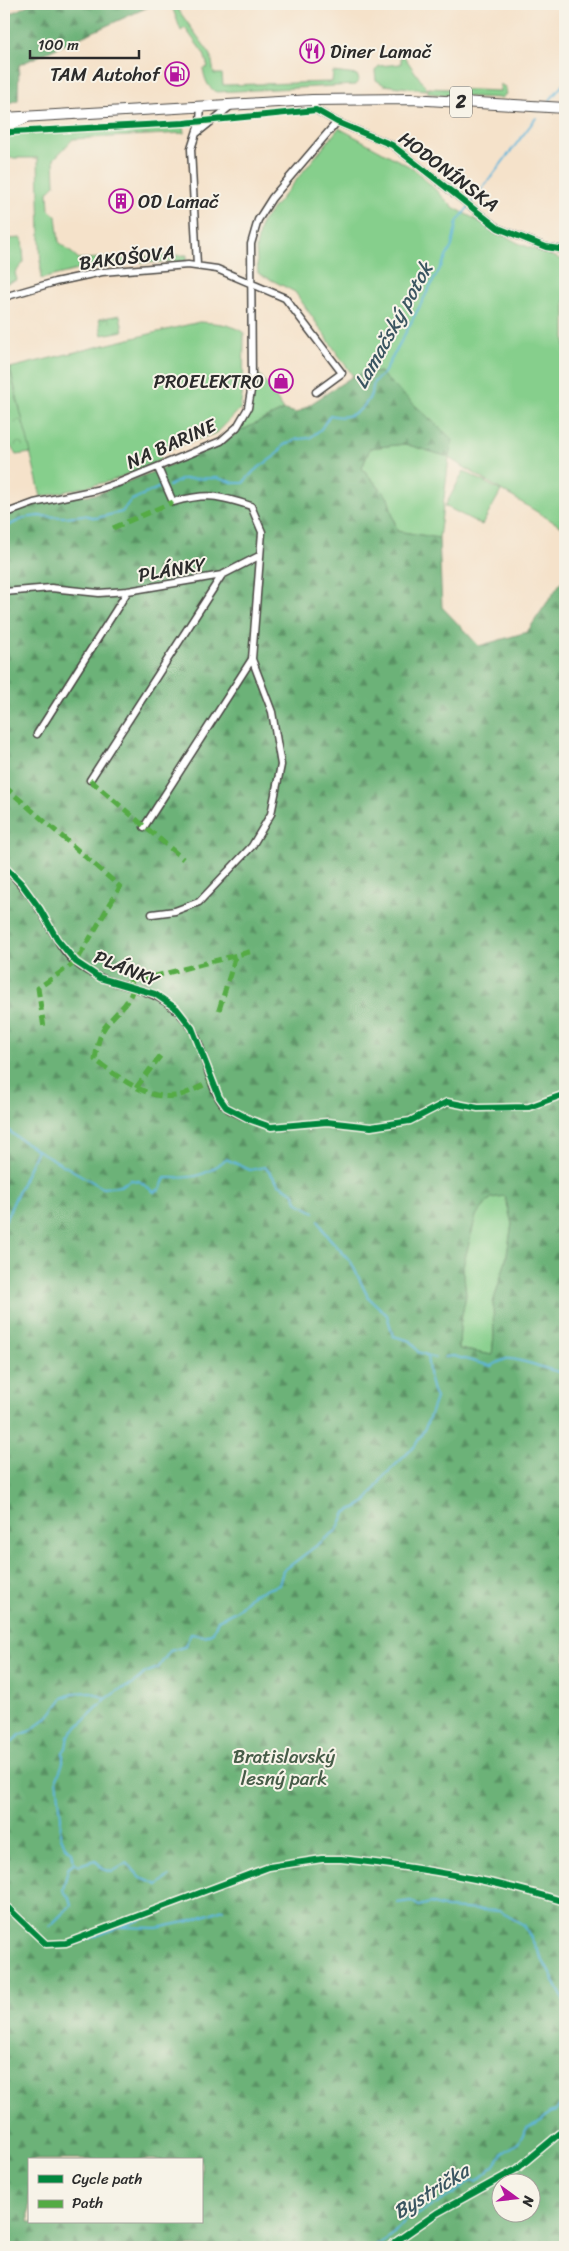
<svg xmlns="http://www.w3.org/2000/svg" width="569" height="2251" font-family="Sriracha,sans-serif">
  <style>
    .green { fill: #86cf8c; stroke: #587d5c }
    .forest { fill: url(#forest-firs); stroke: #4c6e52; fill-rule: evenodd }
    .park { fill: url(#park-crowns); stroke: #587d5c }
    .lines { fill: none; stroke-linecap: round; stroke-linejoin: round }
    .stream { stroke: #5eb6db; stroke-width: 2 }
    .minor-casing { stroke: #494643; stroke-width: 9 }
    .tertiary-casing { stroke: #494643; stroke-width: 10 }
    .primary-casing { stroke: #494643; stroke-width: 12 }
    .minor { stroke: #fff; stroke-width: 6 }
    .tertiary { stroke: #fff; stroke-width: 8 }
    .primary { stroke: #fff; stroke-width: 10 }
    .quiet { stroke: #54ab44; stroke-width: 5; stroke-dasharray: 10 5; stroke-linecap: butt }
    .cycleway-casing { stroke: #f7f3e8; stroke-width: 9 }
    .cycleway { stroke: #00873e; stroke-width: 6 }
    .labels { text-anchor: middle; stroke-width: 4; stroke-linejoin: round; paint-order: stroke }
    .shield { fill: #f7f3e8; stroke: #686764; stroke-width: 1 }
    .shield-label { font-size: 18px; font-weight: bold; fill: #2b2b2b }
    .poi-label { font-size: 19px; fill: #2b2b2b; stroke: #f7f3e8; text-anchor: start }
    .street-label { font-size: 19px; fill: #2b2b2b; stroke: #f7f3e8 }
    .park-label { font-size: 19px; fill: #465c48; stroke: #f7f3e8 }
    .water-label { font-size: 20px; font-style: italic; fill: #3a5560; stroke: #f7f3e8 }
  </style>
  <defs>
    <pattern id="forest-firs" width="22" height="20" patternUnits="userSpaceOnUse" patternTransform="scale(1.25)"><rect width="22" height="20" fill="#6cb278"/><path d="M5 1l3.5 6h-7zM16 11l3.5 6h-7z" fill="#599163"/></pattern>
    <pattern id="park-crowns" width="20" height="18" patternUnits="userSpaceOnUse" patternTransform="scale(1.25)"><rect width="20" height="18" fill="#86cf8c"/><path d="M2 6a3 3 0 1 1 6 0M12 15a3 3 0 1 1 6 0" fill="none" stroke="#6ea873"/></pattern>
  </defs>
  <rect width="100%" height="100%" fill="#f7f3e8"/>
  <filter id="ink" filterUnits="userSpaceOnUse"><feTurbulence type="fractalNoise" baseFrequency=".02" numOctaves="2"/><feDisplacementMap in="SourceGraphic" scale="10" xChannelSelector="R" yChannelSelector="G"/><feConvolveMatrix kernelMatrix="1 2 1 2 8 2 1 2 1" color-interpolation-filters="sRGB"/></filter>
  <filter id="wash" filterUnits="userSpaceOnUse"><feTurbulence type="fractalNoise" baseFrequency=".0096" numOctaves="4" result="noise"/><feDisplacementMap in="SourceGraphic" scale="20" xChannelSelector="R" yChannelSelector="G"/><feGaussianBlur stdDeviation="1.12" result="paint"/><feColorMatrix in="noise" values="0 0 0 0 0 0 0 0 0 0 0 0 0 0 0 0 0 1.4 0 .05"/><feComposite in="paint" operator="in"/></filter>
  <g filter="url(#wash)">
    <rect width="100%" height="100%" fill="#f5e2ca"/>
    <!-- green -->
    <path class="green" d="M171 4H174L211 55 214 74H222L223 85 332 82 333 72 357 75 359 80 355 85 217 92C207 88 205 79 203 69L208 67 204 54 185 28 181 31Z
      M401 52 427 89 426 90 384 85 376 80 375 71 379 66 401 64Z
      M500 84 505 87 506 94 501 98 451 96 428 93V88L500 91Z
      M183 125 184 133 73 139 54 159 55 185 48 192 49 210 56 216 59 242 79 259 187 255 186 261 142 263 140 260 85 268 41 279 38 158H5L4 159V137L11 133Z
      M339 128 414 169 453 207 518 243 565 261V529L449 458 439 538 397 531 388 498 362 468 370 448 405 444 449 457 380 372 353 376 295 292 258 273 256 248 261 223Z
      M22 238 24 262 15 273 17 280 4 284V239Z
      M199 322C214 323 231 323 244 333L243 390 240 409 217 433 160 452 161 460 111 481 41 497 10 368Z
      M256 375H260L284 410 238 432 251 405Z
      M464 471 501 491 482 525 445 506Z
      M505 1196 512 1224 506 1260 493 1303 494 1335 492 1355 459 1349 460 1325 466 1295 463 1266 476 1216 491 1198Z"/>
    <!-- forest -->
    <path class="forest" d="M30 4H155L19 65 18 100 4 105V17Z
      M379 372 453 440 449 457 405 444 370 448 362 468 388 498 397 531 439 538 442 607 479 646 527 632 565 576V2247H4V514L39 501 97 494 220 445 238 432 284 410 297 413 353 376ZM505 1196 512 1224 506 1260 493 1303 494 1335 492 1355 459 1349 460 1325 466 1295 463 1266 476 1216 491 1198ZM29 2160H201V2222H29ZM502 2184H532V2214H502Z"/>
    <!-- park -->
    <path class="park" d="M120 315 123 331 102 335 99 319Z
      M9 367 31 453 16 455 4 435V369Z"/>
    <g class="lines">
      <!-- stream -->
      <path class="stream" d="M550 100 565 82
        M169 486 182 479 217 478 235 483H243L254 471 275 456 284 445 298 439 310 438 321 429 330 415C354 422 371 405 374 382L384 373 452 246 457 222 536 118
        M4 528 24 518 38 516 64 517 84 515 96 518 122 512 130 501 160 487
        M4 1126 14 1135 37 1150 103 1188 120 1186 131 1180 139 1181 154 1192 160 1189 165 1178C192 1178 204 1178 226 1159L250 1170 265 1167 279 1184 293 1192 298 1203 314 1212
        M319 1221 325 1233 351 1262 368 1297 387 1315 393 1336 411 1341 418 1352 435 1358
        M4 1223 37 1150
        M445 1357 453 1356 491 1366C496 1364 502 1360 506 1359 517 1357 552 1372 565 1373
        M4 1748 20 1735 30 1731 49 1716 63 1698 73 1693 91 1692 106 1699 119 1690 132 1685 145 1673 158 1668 170 1651 184 1647 191 1634 205 1636 213 1632 218 1620 236 1611 253 1594 279 1585 283 1571 337 1530 345 1513 366 1502 383 1477 415 1446 426 1426 436 1398C429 1384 429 1371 427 1355
        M74 1862 72 1852 65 1846 60 1834 61 1817 57 1778 63 1763V1752L66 1748 68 1736 105 1700
        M74 1862 79 1865 95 1860 103 1869 112 1872 127 1863 141 1878 158 1885 169 1876
        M397 1903 411 1901 419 1906 430 1903 446 1908 499 1911 524 1925 564 2000 565 2007
        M50 1926 71 1905 69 1898 63 1890 68 1869 74 1862
        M121 1927 157 1928 190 1921 223 1909
        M76 1943 154 1915
        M374 2247 391 2236 404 2222 453 2194 471 2180 477 2181 495 2165 503 2153 518 2143 527 2128 538 2123 549 2113 556 2111 565 2097"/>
    </g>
  </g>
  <g filter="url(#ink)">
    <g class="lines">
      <!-- minor casing -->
      <g class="minor-casing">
        <path id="minor" d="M312 100 316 110 337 122 392 145 498 228 546 247 565 250
          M197 133 232 105
          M197 265 191 149 200 121 201 106
          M4 297 55 282 102 272 188 265 217 269 285 298 342 373 316 392
          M4 514 34 503 96 490 118 483 221 441 237 427 248 408 252 385 251 244 258 220 272 198 337 122
          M4 592 51 588 99 593 128 591 222 575 259 556
          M37 734 128 591
          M90 780 222 575
          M144 827 252 659
          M4 866C17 880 30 893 40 910 51 928 60 949 76 963 114 994 156 978 190 1026 204 1044 210 1096 227 1108 234 1113 244 1116 251 1120
          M152 914 175 911 199 902 252 846 271 814 281 765 272 712 252 659 262 532 251 506C218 495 207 493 173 502L158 468"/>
      </g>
      <!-- tertiary casing -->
      <g class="tertiary-casing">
        <path id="tertiary" d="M4 128 27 118"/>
      </g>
      <!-- primary casing -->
      <g class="primary-casing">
        <path id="primary" d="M4 118 312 100 411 99 565 108"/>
      </g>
      <!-- minor -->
      <use href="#minor" class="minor"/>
      <!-- tertiary -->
      <use href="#tertiary" class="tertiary"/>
      <!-- primary -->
      <use href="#primary" class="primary"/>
      <!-- quiet -->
      <path class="quiet" d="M113 528 173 502
        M90 780 183 859
        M4 786 120 887 76 962 38 988 44 1028
        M124 984 253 951
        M134 987C127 1006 120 1008 108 1023 99 1033 97 1047 95 1060 119 1077 152 1105 184 1094 194 1090 203 1085 213 1081
        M219 1010 236 955
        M136 1088 161 1055"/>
      <!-- cycleway casing -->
      <g class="cycleway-casing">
        <path id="cycleway" d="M4 134 11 132 184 123 316 110 337 122 392 145 498 228 546 247 565 250
          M4 866 21 883 40 909 57 939 76 962 100 978 155 994 177 1009 192 1028 219 1097 226 1107 251 1120 271 1127 327 1122 371 1127 410 1121 447 1102 478 1108 529 1107 565 1094
          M4 1904 46 1944 66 1943 269 1867 322 1859H341C417 1867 492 1879 565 1902
          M388 2247 437 2213 517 2169 565 2129"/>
      </g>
      <!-- cycleway -->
      <use href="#cycleway" class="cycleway"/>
    </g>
  </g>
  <!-- icons -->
  <defs>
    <g id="restaurant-ring" transform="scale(1.25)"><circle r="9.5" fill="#f7f3e8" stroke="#b5179e" stroke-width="1.5"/><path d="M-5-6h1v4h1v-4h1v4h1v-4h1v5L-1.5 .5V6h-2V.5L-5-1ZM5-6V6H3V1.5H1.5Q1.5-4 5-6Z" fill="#b5179e"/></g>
    <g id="fuel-ring" transform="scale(1.25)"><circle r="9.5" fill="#f7f3e8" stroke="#b5179e" stroke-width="1.5"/><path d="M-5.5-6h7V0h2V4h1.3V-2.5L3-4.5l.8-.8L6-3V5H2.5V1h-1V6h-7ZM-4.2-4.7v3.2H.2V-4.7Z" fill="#b5179e"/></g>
    <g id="building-ring" transform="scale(1.25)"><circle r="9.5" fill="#f7f3e8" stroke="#b5179e" stroke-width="1.5"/><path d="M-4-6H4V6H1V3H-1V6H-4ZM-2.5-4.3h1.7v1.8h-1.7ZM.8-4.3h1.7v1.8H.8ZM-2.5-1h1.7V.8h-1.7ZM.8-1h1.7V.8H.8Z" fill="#b5179e"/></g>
    <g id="shop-ring" transform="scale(1.25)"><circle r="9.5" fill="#f7f3e8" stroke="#b5179e" stroke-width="1.5"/><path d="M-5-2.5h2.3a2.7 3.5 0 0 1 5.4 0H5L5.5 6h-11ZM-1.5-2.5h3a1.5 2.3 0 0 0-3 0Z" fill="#b5179e"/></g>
  </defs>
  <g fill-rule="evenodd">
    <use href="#restaurant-ring" x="312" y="51"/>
    <use href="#fuel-ring" x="177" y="74"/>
    <use href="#building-ring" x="121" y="201"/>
    <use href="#shop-ring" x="281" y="381"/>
  </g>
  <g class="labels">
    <!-- shield labels -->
    <rect class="shield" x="450" y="86.5" width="22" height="31" rx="4"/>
    <g class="shield-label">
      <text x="461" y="108">2</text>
    </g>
    <!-- poi labels -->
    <g class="poi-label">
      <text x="330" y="58">Diner Lamač</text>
      <text x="160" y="81" text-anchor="end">TAM Autohof</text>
      <text x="138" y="208">OD Lamač</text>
      <text x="264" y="388" text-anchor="end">PROELEKTRO</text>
    </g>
    <!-- street labels -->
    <g class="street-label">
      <text transform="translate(449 171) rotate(37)" y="7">HODONÍNSKA</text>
      <text transform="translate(127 257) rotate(-7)" y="7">BAKOŠOVA</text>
      <text transform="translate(171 443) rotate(-24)" y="7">NA BARINE</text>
      <text transform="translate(172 569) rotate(-10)" y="7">PLÁNKY</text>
      <text transform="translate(127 968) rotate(22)" y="7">PLÁNKY</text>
    </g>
    <!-- park labels -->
    <g class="park-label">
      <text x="284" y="1763">Bratislavský<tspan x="284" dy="22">lesný park</tspan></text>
    </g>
    <!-- water labels -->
    <g class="water-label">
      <text transform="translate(393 325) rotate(-61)" y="7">Lamačský potok</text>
      <text transform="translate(431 2191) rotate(-32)" y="7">Bystrička</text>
    </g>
  </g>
  <!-- margin -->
  <rect width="569" height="2251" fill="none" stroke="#f7f3e8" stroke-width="20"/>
  <!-- legend -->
  <rect x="28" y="2158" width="175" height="65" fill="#f7f3e8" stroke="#a5a39c"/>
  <rect x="38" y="2175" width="25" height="8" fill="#00873e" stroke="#a5a39c"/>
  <text x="72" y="2184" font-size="15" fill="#2b2b2b">Cycle path</text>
  <rect x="38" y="2200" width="25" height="8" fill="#54ab44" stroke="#a5a39c"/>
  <text x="72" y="2208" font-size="15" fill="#2b2b2b">Path</text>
  <!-- north arrow -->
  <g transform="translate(516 2198) rotate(105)"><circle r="24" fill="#f7f3e8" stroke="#a5a39c"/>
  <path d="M0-4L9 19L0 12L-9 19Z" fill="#b5179e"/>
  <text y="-8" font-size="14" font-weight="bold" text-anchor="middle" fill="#2b2b2b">N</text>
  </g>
  <!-- scale -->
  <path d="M30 50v8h109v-8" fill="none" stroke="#2b2b2b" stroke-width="2.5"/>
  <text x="38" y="50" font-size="15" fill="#2b2b2b" stroke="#f7f3e8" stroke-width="4" paint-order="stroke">100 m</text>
</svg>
